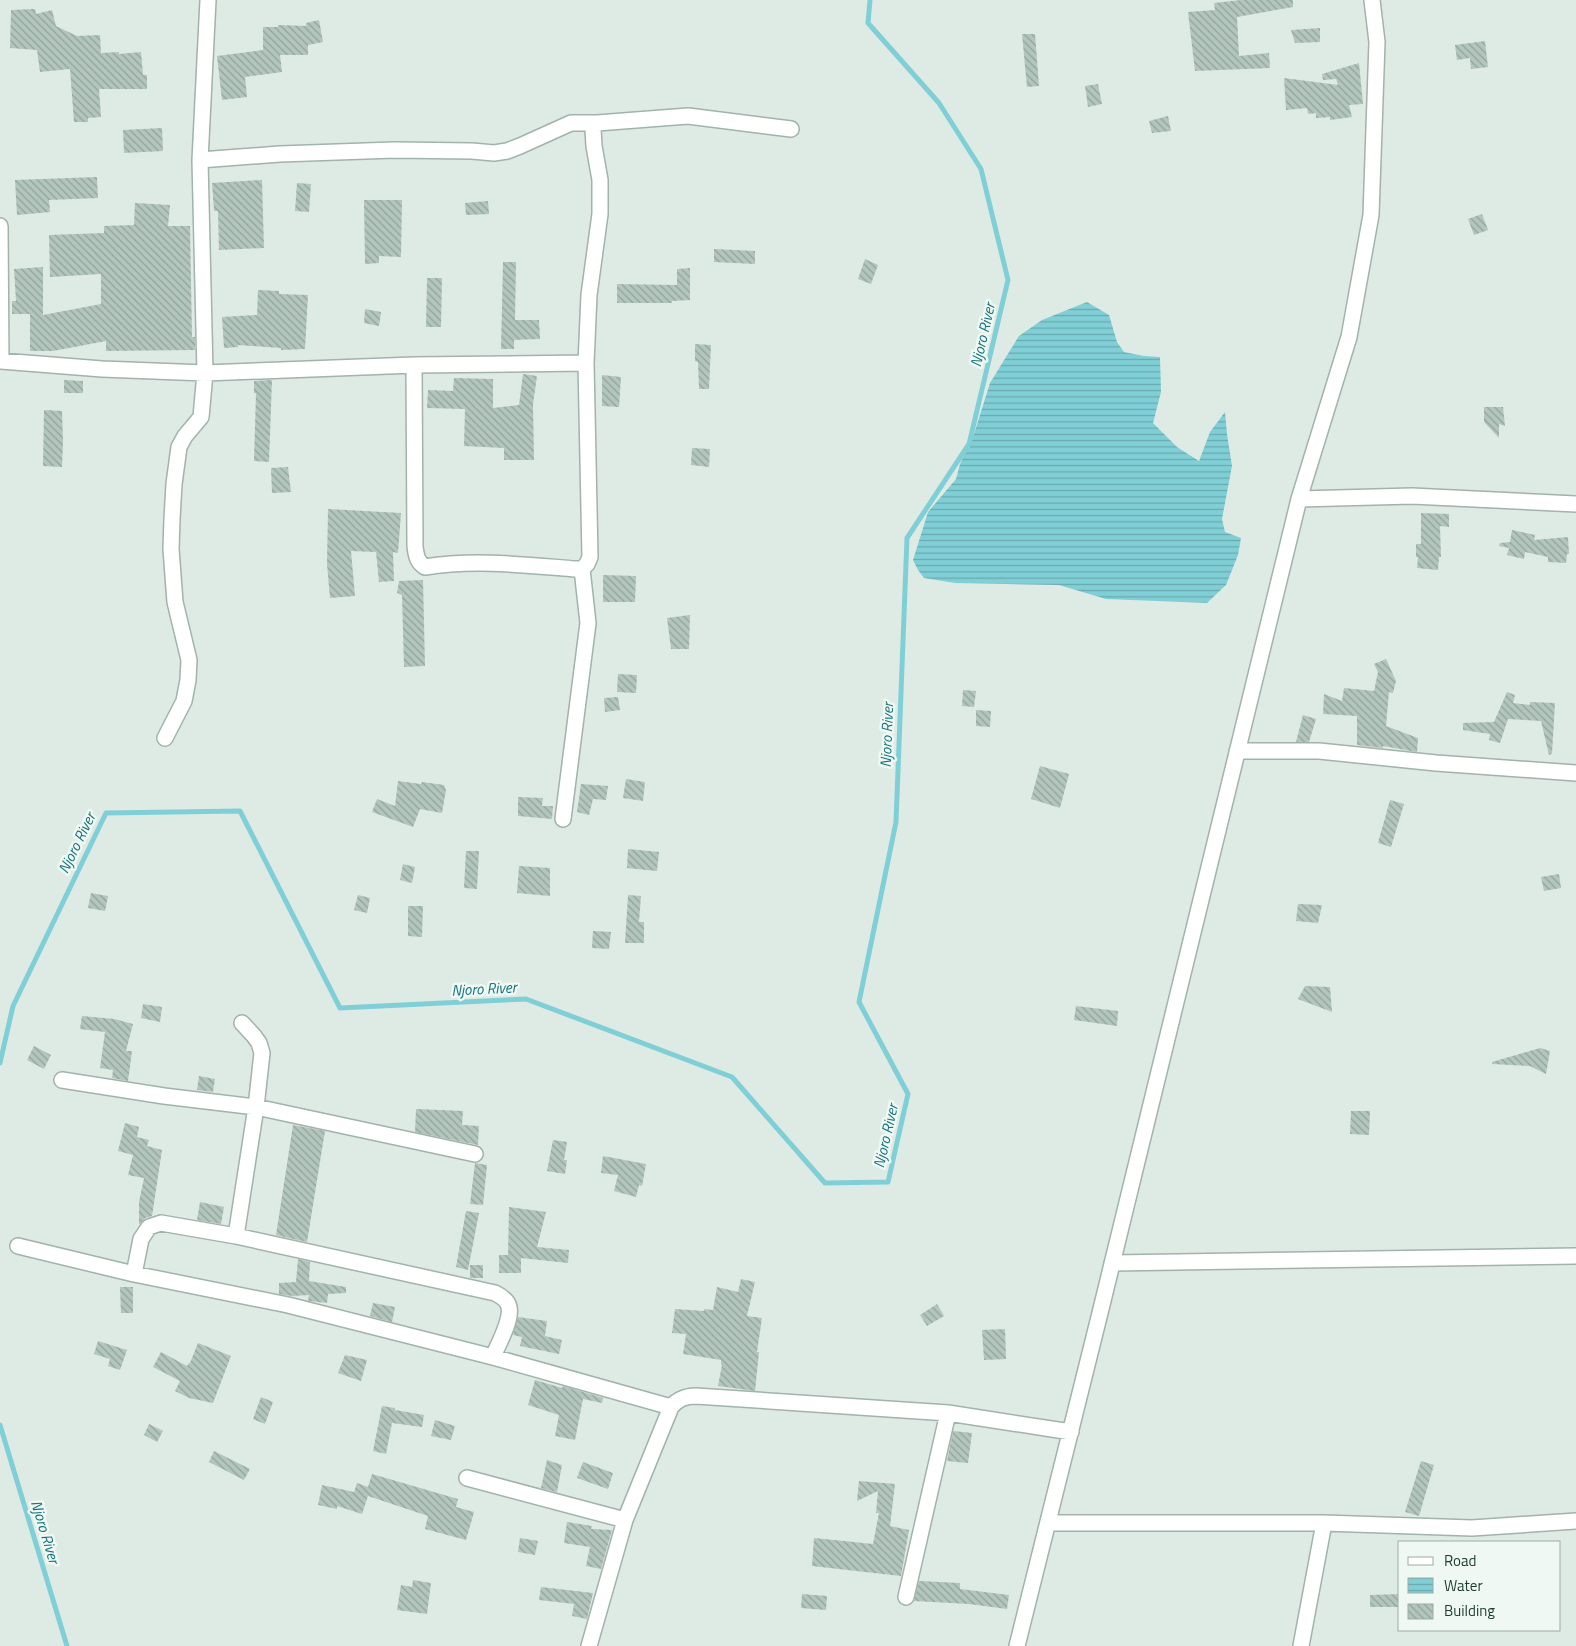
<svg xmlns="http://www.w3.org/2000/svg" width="1576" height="1646" font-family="'Titillium Web',sans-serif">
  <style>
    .water { fill: url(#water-rules) }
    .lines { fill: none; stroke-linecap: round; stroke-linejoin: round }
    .stream { stroke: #81cfd6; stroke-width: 5 }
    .building { fill: url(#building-back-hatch) }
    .minor-casing { stroke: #a1b3ab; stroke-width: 18 }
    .minor { stroke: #fff; stroke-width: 15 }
    .labels { text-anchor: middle; stroke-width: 5; stroke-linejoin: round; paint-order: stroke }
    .water-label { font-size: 15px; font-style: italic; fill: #14737c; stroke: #eff8f2 }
  </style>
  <defs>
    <pattern id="water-rules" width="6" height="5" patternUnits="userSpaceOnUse" patternTransform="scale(1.25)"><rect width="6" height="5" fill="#81cfd6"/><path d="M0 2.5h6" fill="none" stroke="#69a9ae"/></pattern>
    <pattern id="building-back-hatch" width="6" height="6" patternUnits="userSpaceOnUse" patternTransform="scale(1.25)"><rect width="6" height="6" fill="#b3c6bd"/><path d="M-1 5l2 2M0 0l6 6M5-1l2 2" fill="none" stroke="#91a29a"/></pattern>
  </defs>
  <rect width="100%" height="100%" fill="#deebe4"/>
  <!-- water -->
  <path class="water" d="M1087 302 1109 315 1117 342 1124 352 1144 356 1160 357 1161 392 1153 423 1177 447 1199 461 1210 432 1225 412 1227 434 1232 466 1222 519 1225 532 1241 538 1238 555 1226 585 1207 603 1106 599 1059 585 955 583 924 578 918 570 913 560 928 512 956 479 960 464 974 434 990 383 1019 336 1042 320Z"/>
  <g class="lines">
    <!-- stream -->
    <path class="stream" d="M0 1063 13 1006 106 813 240 811 340 1008 526 999 732 1077 825 1183 888 1182 908 1094 859 1002 896 822 907 538 969 444 1008 280 981 169 939 103 868 23 870 0
      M0 1425 67 1646"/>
  </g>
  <!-- building -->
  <path class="building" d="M1241 0H1293V7L1237 17 1239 56 1269 53 1270 68 1195 71 1188 12 1215 10 1214 3Z
    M35 9 36 14 52 10 56 26 77 36 100 35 101 53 119 52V54L141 52 143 75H147V89H99L101 117 88 118V122H74L70 69 40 72 37 50 10 48 11 10Z
    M319 20 323 42 308 45V55H280L282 72 245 77 247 97 222 100 217 56 263 50V27H278V25L306 26V23Z
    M1320 28V42L1295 43 1291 30Z
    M1022 34H1035L1039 86 1027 87Z
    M1485 41 1488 67 1471 69 1470 58 1457 60 1455 45Z
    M1359 63 1363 104 1349 105 1352 117 1330 120V117L1316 118V113L1308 114 1307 108 1286 110 1284 78 1338 85 1336 79 1323 80 1322 74Z
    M1098 84 1102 104 1088 107 1085 86Z
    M1168 116 1171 131 1152 133 1149 121Z
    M162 128 163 151 124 153 123 130Z
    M97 177 98 198 49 200 50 212 17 215 15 180Z
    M262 180 264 248 219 250 218 211H214L212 183Z
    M297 183 311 184 309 212 295 211Z
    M364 200H402L401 257 379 256V263L365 264Z
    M488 201 489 214 466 215 465 203Z
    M135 203 170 205 168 226H190L192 337H195V350L106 351V341L53 351H30V314H12V301H16L14 269 43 267V315L101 304V274L50 277 49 235 104 233V226L134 225Z
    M1482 214 1488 230 1474 235 1468 219Z
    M714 249 755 251V264L714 262Z
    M865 259 878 265 871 284 858 279Z
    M503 262H516L515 320H539L540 339 514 340V349H501Z
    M690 268V300L672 301V303H617V284L677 285V269Z
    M427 278H442L441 327H426Z
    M258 290 279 291V294L308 295 305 349 281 350V348L238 345V347L224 348 222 317 257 315Z
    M365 309 381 312 379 326 364 323Z
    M695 344 711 345 709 389H699L698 362 695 361Z
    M523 374 537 376 533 404 534 460H504V448L464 446 465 409 427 408 428 390 453 391 454 378 493 379V408L519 405Z
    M602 375 621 377 619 407 602 406Z
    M64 380 83 381V393H64Z
    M272 380 269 462 254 461 256 393H254V381Z
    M1484 407H1503L1505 426 1499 424V438L1484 422Z
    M44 410 62 411 63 442 62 467 43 466Z
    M692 448 710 449 709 467 691 465Z
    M288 467 291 492 272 493 271 468Z
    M328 509 401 513 398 553 393 552 394 581 379 582 376 552 351 551 355 596 330 598 327 564Z
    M1421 513 1449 514V527L1440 526 1441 557H1439L1438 570 1417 568 1418 557H1416V544H1421Z
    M1512 530 1535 535 1534 540 1568 537 1569 554H1567L1566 563 1548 562V557L1525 552 1524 559 1507 555 1509 548 1499 546 1500 543 1510 542Z
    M603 575 636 576 635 602H603Z
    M423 580 425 666 404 667 402 595 397 593 399 581Z
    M690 615 689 649H671L667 618Z
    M1386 659 1396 681 1393 693 1389 692 1386 726 1418 738 1417 752 1383 746V748L1357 745V716L1323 714 1324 694 1342 701 1344 688 1374 691 1378 672 1374 664Z
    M618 674 637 675 636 693 617 692Z
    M963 690 976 691 974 707 962 706Z
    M1507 692 1515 695 1513 703 1530 705V702L1555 703 1552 754 1549 755 1541 721 1508 719 1500 743 1489 740 1490 734 1463 730V723L1494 722Z
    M618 697 620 710 605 712 604 698Z
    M976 710 991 711 990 727 976 726Z
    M1303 715 1316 719 1309 742H1296Z
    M1040 766 1069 774 1060 808 1031 799Z
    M626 779 645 782 643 801 623 798Z
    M398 781 421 784 422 782 444 785 446 790 442 813 420 809 413 827 372 812 377 799 395 806Z
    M581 784 608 786 606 800 593 799 589 815 577 812Z
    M518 797 543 798 542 806H553L552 819 518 816Z
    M1390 800 1404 804 1391 847 1378 843Z
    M628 849 659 852 657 871 627 868Z
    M466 851H479L477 889 464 888Z
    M403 864 415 867 412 883 400 880Z
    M519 866 550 868V896L517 893Z
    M1559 874 1561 888 1544 891 1541 877Z
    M91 893 108 896 105 911 88 908Z
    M358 895 370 898 367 913 354 910Z
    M628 895 641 896 639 922H644V943H625Z
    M1298 904 1322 905 1318 923 1296 921Z
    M408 906H423L422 937 408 936Z
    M593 931 611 932 609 949 592 948Z
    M1305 986 1330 987 1332 1012 1298 999Z
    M143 1004 162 1007 160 1022 141 1018Z
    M1076 1006 1118 1011 1117 1026 1074 1020Z
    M82 1016 114 1019 133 1024 126 1051H132L128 1081 112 1078 113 1070 100 1068 105 1032 80 1029Z
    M34 1046 51 1055 44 1069 27 1060Z
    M1540 1048 1550 1051 1546 1074 1530 1066 1492 1064V1062Z
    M199 1076 215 1079 213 1092 197 1090Z
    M416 1109 463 1111 462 1125 479 1126 478 1145 415 1132Z
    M1351 1111H1370L1369 1135 1350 1134Z
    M125 1123 139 1127 137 1137 149 1140 147 1146 162 1150 152 1216 145 1218 140 1224H139V1202L144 1178 128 1175 133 1155 118 1151Z
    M293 1125 325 1131 307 1242 276 1235Z
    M553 1140 567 1142 564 1160H567L565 1174 547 1171Z
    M603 1156 646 1164 642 1186 639 1185 636 1197 614 1191 618 1175 601 1173Z
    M475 1163 487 1165 483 1205 470 1204Z
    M200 1202 224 1207 221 1224 197 1220Z
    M509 1207 546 1212 537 1247 569 1250 568 1263 521 1258V1273H499V1255H508Z
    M466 1211 479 1213 468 1270 456 1267Z
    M298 1259 310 1262 309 1281 346 1287V1293L328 1294 327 1303 308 1301 309 1295 292 1296 279 1294V1283L296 1282Z
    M470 1265H483V1278H470Z
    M741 1279 755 1282 747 1316 762 1318 757 1352H759L755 1391 718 1386 722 1365H721V1360L683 1354 686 1334 672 1333 675 1309 704 1311V1309L713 1310 717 1287 738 1292Z
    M120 1287H133V1313H121Z
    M373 1303 395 1307 392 1322 370 1316Z
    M937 1304 944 1316 927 1326 920 1315Z
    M518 1317 547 1321 545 1336 562 1340 559 1354 520 1346 522 1337 513 1335Z
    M1005 1329 1006 1359 984 1360 982 1330Z
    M98 1341 127 1350 120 1370 108 1366 110 1359 94 1354Z
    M198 1343 231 1356 213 1403 189 1398 175 1391 180 1381 153 1367 161 1352 187 1366 189 1363H190Z
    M345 1355 367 1360 361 1381 338 1373Z
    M535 1380 562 1388 563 1386 603 1398 602 1403 583 1399 575 1440 555 1436 559 1415 528 1405Z
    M261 1397 273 1402 265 1424 253 1419Z
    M382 1406 395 1408V1410L424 1415 422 1427 392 1423 386 1454 373 1451Z
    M435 1420 455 1426 451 1440 431 1436Z
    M149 1424 163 1431 157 1442 144 1435Z
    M953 1431 972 1433 968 1463 947 1461Z
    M214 1451 250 1469 244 1480 209 1462Z
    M547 1460 562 1465 557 1492 541 1488Z
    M1421 1461 1434 1465 1419 1516 1405 1512Z
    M583 1462 613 1473 608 1489 577 1478Z
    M372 1474 458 1499 456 1507 474 1512 466 1540 425 1529 428 1516 368 1496 362 1514 337 1506V1509L318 1505 322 1485 354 1492 357 1483 368 1487Z
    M859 1481 895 1484 890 1526 909 1530 901 1576 812 1566 814 1538 873 1544 879 1513H876L878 1491 857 1501Z
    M567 1522 592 1526 591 1529 612 1530 601 1569 586 1566 590 1547 564 1543Z
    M520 1538 538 1541 535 1555 518 1552Z
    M413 1580 431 1583 427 1614 397 1610 401 1585 412 1587Z
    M919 1581 960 1583V1589L1009 1595 1007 1609 969 1604 914 1601Z
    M541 1587 593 1593 587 1619 572 1616 574 1604 539 1600Z
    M802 1594 827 1596 826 1610 801 1608Z
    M1400 1594V1607H1370V1595Z"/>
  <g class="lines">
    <!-- minor casing -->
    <g class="minor-casing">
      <path id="minor" d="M200 160 280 154 394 150 472 151 494 153 507 151 520 146 571 123H597L688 116 791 129
        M0 226 1 361 102 369 205 373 414 365 586 363
        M414 365 415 546C416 555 417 562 425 567 474 559 526 565 575 569H582L587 564 590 557 586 363 589 295 600 214V180L594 146 593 129 597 123
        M1299 499 1412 496 1576 504
        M165 738 184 701 188 680 189 660 175 602 171 549 172 519 174 484 179 447 185 436 201 417 205 373 200 160 208 0
        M1237 751H1319L1436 763 1576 773
        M563 819 588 623 582 569
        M62 1080 164 1096 256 1107 475 1154
        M236 1236 256 1107 262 1053 259 1043 254 1036 242 1023
        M18 1246 134 1274 288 1305 493 1357 671 1407
        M1112 1263 1576 1256
        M134 1274 141 1239 149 1227 161 1223 236 1236 495 1293C501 1296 508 1300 509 1307 512 1321 498 1344 493 1357
        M467 1478 625 1520
        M1048 1523H1324L1472 1528 1576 1521
        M906 1597 948 1413
        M589 1646 625 1520 671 1407C678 1399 685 1396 696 1396L948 1413 1071 1432
        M1017 1646 1100 1313 1299 499 1349 337 1371 215 1377 42 1372 0
        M1301 1646 1324 1523"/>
    </g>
    <!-- minor -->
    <use href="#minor" class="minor"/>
  </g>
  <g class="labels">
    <!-- water labels -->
    <g class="water-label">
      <text transform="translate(983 335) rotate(-77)" y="5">Njoro River</text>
      <text transform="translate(887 735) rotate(-88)" y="5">Njoro River</text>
      <text transform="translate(77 843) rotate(-64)" y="5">Njoro River</text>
      <text transform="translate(484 989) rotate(-3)" y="5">Njoro River</text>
      <text transform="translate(886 1136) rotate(-77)" y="5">Njoro River</text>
      <text transform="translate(45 1532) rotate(73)" y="5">Njoro River</text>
    </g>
  </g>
  <!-- legend -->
  <rect x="1398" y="1541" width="162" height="90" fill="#eff8f2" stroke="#9bada5"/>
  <rect x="1408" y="1557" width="25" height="8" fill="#ffffff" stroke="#9bada5"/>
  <text x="1444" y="1566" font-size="15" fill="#1e3c32">Road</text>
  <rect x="1408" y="1578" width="25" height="15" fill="url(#water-rules)" stroke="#9bada5"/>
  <text x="1444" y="1591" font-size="15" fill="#1e3c32">Water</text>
  <rect x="1408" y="1604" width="25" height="15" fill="url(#building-back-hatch)" stroke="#9bada5"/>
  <text x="1444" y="1616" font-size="15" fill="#1e3c32">Building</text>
</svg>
